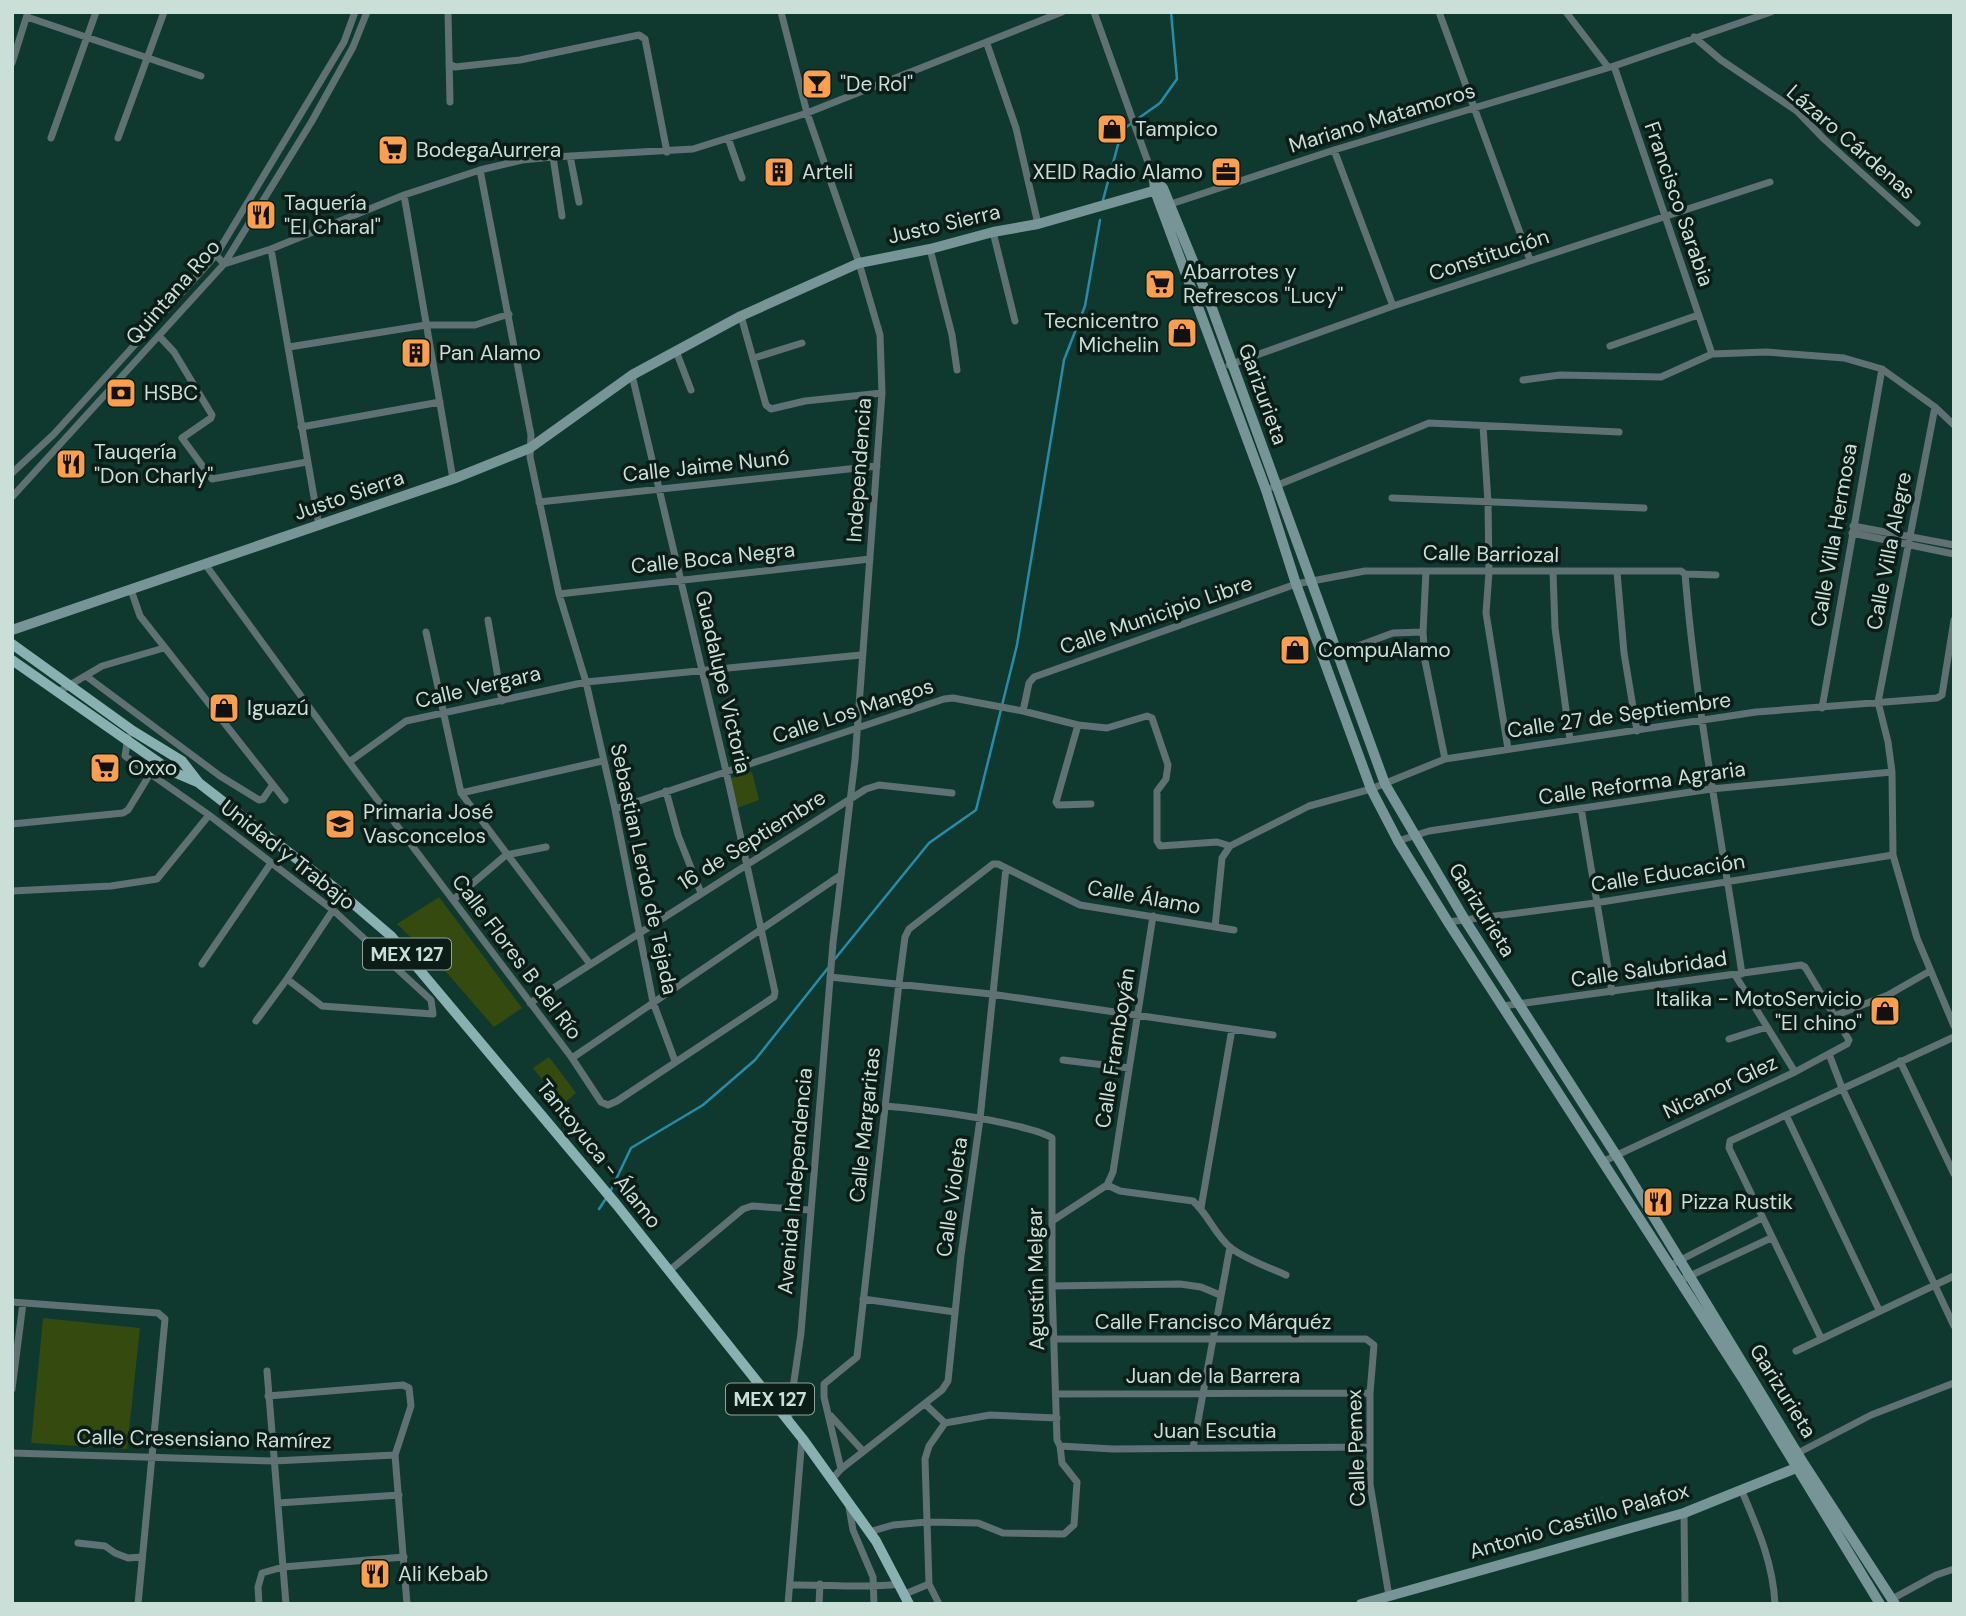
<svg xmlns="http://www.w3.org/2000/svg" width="1966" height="1616" font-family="'DM Sans',sans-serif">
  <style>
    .green { fill: #344a0e }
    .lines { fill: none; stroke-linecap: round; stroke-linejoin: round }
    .stream { stroke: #288ca8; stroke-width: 2.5 }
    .street { stroke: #5f7172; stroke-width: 7 }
    .secondary { stroke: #779596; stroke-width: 10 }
    .primary { stroke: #8ab1b2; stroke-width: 10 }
    .labels { text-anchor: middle; stroke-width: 7; stroke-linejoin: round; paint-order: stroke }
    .shield { fill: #0c1d18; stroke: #91a59e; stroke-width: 2 }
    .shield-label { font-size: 19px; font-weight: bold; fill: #cadfd8 }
    .poi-label { font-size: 21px; fill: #cadfd8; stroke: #0c1d18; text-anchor: start }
    .street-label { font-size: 21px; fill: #cadfd8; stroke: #0c1d18 }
  </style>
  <rect width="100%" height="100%" fill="#0f392f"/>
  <!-- green -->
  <path class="green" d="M752 772 759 800 737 808 731 778Z
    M439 897 522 1008 494 1027 447 973 397 924Z
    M549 1057 576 1093 562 1105 533 1068Z
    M43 1318 140 1328 127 1449 31 1443Z"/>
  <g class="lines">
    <!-- stream -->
    <path class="stream" d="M1103 200 1122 130 1160 103 1177 79 1171 12
      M834 960 929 843 976 810 1017 645 1064 360 1085 306 1100 220
      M610 1192 631 1148 703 1105 755 1060 828 968
      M599 1209 607 1197"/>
    <!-- street -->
    <path class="street" d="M448 12 450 102
      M781 12 807 113 859 263 880 335 882 393 855 760 833 943 801 1333 788 1422
      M1094 12 1154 179
      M1439 12 1530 260
      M1566 12 1608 67
      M27 17 201 76
      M1694 37 1721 60 1797 111 1824 139 1917 223
      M987 44 1016 128 1038 224
      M12 63 28 12
      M449 64 455 67 520 60 639 35 645 39 667 152
      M1614 66 1712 354
      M51 138 96 12
      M118 138 164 12
      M728 138 742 178
      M1334 150 1393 306
      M570 156 579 202
      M553 157 562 216
      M480 170 531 435 530 457 559 594 586 682 615 809 653 1002 675 1061
      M404 195 453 479
      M1165 206 1334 150 1614 66 1771 12
      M993 232 1015 321
      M271 249 319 526
      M930 249 952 335 957 370
      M216 255 224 264 271 249 404 195 480 170 522 160 553 157 693 149 807 113 1062 12
      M741 316 766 405 771 409 805 401 882 393
      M159 336 174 352 212 415 211 418 182 438 212 479 307 462
      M1610 346 1698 315
      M289 347 426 325H475L509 314
      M676 351 691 390
      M754 358 802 343
      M1229 365 1393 306 1770 182
      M1523 380 1560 375 1661 377 1712 354 1766 352 1844 358 1882 369 1935 407 1954 425
      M1935 407 1878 702 1888 742 1892 772 1893 855 1917 938 1954 1026
      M1483 426 1488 502 1489 572 1486 613 1508 749
      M301 427 440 402
      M12 473 54 434 216 255 344 42 355 12
      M1273 487 1429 423 1619 432
      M12 497 224 264 312 121 353 47 367 12
      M1392 498 1644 508
      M539 502 877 466
      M1853 526 1954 545
      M1852 533 1954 554
      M205 564 349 762 572 1058 601 1102 608 1105 617 1101 774 997 775 992 726 771 632 375
      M1426 571 1423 632 1425 661 1445 759
      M1553 572 1555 628 1570 740
      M1617 572 1624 653 1637 731
      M1685 574C1696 708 1722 840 1742 974
      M131 590 140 616 285 800
      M559 594 870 559
      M488 620 502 701
      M426 632 461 793 590 964
      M1336 654 1393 633 1423 632
      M86 676 220 776 259 800 263 799 272 786
      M58 692 102 666 164 648
      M1822 708 1882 369
      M1023 711 1029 683 1034 677 1296 584 1365 571H1681L1685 574 1716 575
      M1078 725 1056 802 1058 805 1091 804
      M128 737 125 756 209 815 333 910 431 1000 433 1014 322 1006 287 979
      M349 762 406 721 586 682 861 655
      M666 791 678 835 701 893
      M461 793 602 761
      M1581 808 1612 992
      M615 809 944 699 953 698 1023 711 1078 725 1107 728 1147 716 1152 718 1168 765 1166 779 1157 791V841L1160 846 1217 842 1230 846
      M12 824 123 813 128 810 150 774
      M1398 841 1429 831 1711 789 1892 772
      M12 891 111 886 157 879 209 815
      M453 900 506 855 546 847
      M1448 922 1595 903 1893 855
      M1215 927 1222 858 1230 846 1309 806 1371 789 1445 759 1756 712 1937 698 1942 695 1954 620
      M202 964 271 863
      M1735 975 1795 1072
      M830 977 991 994 1273 1035
      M530 1003 866 789 879 785 952 793
      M1503 1006 1801 965 1805 967 1849 1040 1847 1044 1795 1072 1602 1162
      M1834 1016 1888 995 1930 971
      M256 1021 287 979 333 910
      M1729 1039 1767 1027
      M1829 1054 1842 1088 1954 1326
      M572 1058 841 875
      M1063 1060 1129 1068
      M1900 1061 1954 1174
      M1786 1115 1879 1310
      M1107 1185 1113 1172 1153 916
      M1107 1185 1120 1191 1193 1201C1208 1214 1215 1235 1231 1248 1247 1260 1268 1267 1286 1275
      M1201 1208 1232 1029
      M1052 1221 1107 1185
      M1669 1266 1762 1218
      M669 1271 743 1209 752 1206 810 1210
      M1679 1281 1771 1238
      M1052 1286 1180 1284 1201 1287 1220 1295
      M863 1299 955 1312
      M12 1302 158 1313 165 1319 138 1604
      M1821 1338 1729 1148 1730 1141 1954 1037
      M1054 1339H1366L1374 1345 1370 1393V1484L1389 1596
      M1796 1351 1954 1276
      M267 1371 286 1604
      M12 1389 23 1303
      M1057 1394 1370 1393
      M268 1396 403 1385 409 1388 411 1406 395 1455 407 1604
      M925 1404 945 1423
      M831 1416 863 1451
      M945 1423 990 1415 1057 1418
      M1060 1446 1113 1449 1370 1447
      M1193 1448 1230 1247
      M12 1453 274 1461 395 1455
      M1796 1454 1871 1415 1954 1383
      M841 1469 824 1397V1384L857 1357 899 983 905 937 909 929 993 864H998L1080 905 1234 930
      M833 1478 841 1469 942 1390 948 1381 961 1255 980 1119 1006 868
      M1741 1489C1757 1527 1773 1562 1775 1604
      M278 1503 399 1495
      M849 1507 853 1530 873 1577 874 1604
      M1684 1513 1685 1604
      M869 1532 893 1525 927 1522 978 1523 1003 1533 1064 1534 1074 1525 1077 1482 1062 1463 1060 1446 1057 1440 1052 1286V1138C1043 1132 1032 1130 1021 1127 977 1116 930 1110 885 1106
      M78 1543 105 1546 115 1553 128 1558 142 1557
      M790 1585C827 1584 863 1589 899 1584
      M905 1594 929 1584
      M1892 1599 1936 1575 1954 1569
      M259 1604 258 1587 262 1573 283 1567 404 1557
      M788 1604 802 1438
      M819 1604 820 1584
      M939 1604 929 1584 925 1459 929 1446 945 1423"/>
    <!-- secondary -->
    <path class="secondary" d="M1154 179 1163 188 1209 300 1385 784 1465 920 1616 1155 1804 1464 1895 1604
      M1154 179 1155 191 1266 490 1296 584 1371 789 1398 841 1448 922 1743 1379 1880 1604
      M12 630 453 479 530 448 632 375 741 316 859 263 930 249 993 232 1038 224 1160 189
      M1361 1604 1684 1513 1801 1466"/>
    <!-- primary -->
    <path class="primary" d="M12 644 133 731 182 761 199 783 336 889 391 936 616 1204 802 1438 876 1541 909 1604
      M12 660 171 771 197 782"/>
  </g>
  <!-- icons -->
  <defs>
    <g id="bar-square" transform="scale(1.575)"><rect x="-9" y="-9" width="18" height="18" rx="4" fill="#fa9f4f" stroke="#0c1d18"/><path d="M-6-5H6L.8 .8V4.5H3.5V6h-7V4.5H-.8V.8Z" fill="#111"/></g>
    <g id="shop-square" transform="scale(1.575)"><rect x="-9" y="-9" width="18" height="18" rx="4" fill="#fa9f4f" stroke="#0c1d18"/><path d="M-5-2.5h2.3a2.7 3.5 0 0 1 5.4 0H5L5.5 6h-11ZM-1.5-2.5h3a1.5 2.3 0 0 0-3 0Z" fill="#111"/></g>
    <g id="supermarket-square" transform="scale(1.575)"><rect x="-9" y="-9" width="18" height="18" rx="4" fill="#fa9f4f" stroke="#0c1d18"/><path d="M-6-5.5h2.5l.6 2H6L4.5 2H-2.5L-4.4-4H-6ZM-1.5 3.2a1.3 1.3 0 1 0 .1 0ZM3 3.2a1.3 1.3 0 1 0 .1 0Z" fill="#111"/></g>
    <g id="building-square" transform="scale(1.575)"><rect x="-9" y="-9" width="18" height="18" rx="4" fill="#fa9f4f" stroke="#0c1d18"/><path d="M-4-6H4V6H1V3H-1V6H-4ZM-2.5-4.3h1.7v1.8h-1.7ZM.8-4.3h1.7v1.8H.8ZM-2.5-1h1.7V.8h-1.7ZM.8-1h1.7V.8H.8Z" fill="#111"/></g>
    <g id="office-square" transform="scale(1.575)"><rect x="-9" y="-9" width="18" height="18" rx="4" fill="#fa9f4f" stroke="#0c1d18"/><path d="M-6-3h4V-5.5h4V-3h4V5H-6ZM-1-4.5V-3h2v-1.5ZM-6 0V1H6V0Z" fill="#111"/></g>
    <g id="restaurant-square" transform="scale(1.575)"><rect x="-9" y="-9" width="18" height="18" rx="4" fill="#fa9f4f" stroke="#0c1d18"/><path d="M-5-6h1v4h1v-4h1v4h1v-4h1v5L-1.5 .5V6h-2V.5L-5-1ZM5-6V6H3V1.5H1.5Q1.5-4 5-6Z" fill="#111"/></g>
    <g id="bank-square" transform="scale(1.575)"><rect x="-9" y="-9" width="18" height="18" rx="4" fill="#fa9f4f" stroke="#0c1d18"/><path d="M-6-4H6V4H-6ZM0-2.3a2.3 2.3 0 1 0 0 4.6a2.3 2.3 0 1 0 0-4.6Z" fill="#111"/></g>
    <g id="school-square" transform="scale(1.575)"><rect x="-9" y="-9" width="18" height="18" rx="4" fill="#fa9f4f" stroke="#0c1d18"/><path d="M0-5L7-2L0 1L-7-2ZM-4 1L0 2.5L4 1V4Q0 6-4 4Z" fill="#111"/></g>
  </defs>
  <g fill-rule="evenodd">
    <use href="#bar-square" x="817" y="84"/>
    <use href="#shop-square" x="1112" y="129"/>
    <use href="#supermarket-square" x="393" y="150"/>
    <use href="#building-square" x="779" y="172"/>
    <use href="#office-square" x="1226" y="172"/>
    <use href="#restaurant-square" x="261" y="215"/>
    <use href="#supermarket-square" x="1160" y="284"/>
    <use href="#shop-square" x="1182" y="333"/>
    <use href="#building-square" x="416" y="353"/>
    <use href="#bank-square" x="121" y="393"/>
    <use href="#restaurant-square" x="71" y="464"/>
    <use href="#shop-square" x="1295" y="650"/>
    <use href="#shop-square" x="224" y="708"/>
    <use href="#supermarket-square" x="105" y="768"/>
    <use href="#school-square" x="340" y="824"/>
    <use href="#shop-square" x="1885" y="1011"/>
    <use href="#restaurant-square" x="1658" y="1202"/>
    <use href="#restaurant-square" x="375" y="1574"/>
  </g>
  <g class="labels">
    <!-- shield labels -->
    <g class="shield">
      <rect x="363" y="938.5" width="88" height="31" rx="5"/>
      <rect x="726" y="1383.5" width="88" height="31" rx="5"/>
    </g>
    <g class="shield-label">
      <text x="407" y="961">MEX 127</text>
      <text x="770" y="1406">MEX 127</text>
    </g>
    <!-- poi labels -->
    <g class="poi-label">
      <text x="840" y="91">"De Rol"</text>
      <text x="1135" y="136">Tampico</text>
      <text x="416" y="157">BodegaAurrera</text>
      <text x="802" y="179">Arteli</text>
      <text x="1203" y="179" text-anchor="end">XEID Radio Alamo</text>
      <text x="284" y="210">Taquería<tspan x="284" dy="24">"El Charal"</tspan></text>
      <text x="1183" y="279">Abarrotes y<tspan x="1183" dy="24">Refrescos "Lucy"</tspan></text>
      <text x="1159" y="328" text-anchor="end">Tecnicentro<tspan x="1159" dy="24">Michelin</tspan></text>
      <text x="439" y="360">Pan Alamo</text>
      <text x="144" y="400">HSBC</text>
      <text x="94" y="459">Tauqería<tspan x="94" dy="24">"Don Charly"</tspan></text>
      <text x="1318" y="657">CompuAlamo</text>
      <text x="247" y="715">Iguazú</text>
      <text x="128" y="775">Oxxo</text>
      <text x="363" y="819">Primaria José<tspan x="363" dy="24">Vasconcelos</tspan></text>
      <text x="1862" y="1006" text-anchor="end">Italika - MotoServicio<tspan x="1862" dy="24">"El chino"</tspan></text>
      <text x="1681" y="1209">Pizza Rustik</text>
      <text x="398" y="1581">Ali Kebab</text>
    </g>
    <!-- street labels -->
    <g class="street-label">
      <text transform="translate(1382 118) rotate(-17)" y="7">Mariano Matamoros</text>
      <text transform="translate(1851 142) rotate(41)" y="7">Lázaro Cárdenas</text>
      <text transform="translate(1679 204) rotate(71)" y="7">Francisco Sarabia</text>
      <text transform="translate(944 224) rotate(-13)" y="7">Justo Sierra</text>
      <text transform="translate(1489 255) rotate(-18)" y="7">Constitución</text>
      <text transform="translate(173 292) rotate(-49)" y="7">Quintana Roo</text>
      <text transform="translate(1263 394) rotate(70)" y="7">Garizurieta</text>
      <text transform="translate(706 466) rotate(-6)" y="7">Calle Jaime Nunó</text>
      <text transform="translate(859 470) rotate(-86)" y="7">Independencia</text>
      <text transform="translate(349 495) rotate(-19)" y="7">Justo Sierra</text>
      <text transform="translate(1834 535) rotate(-80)" y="7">Calle Villa Hermosa</text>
      <text transform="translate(1889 551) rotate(-79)" y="7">Calle Villa Alegre</text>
      <text transform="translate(1491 554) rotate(1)" y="7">Calle Barriozal</text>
      <text transform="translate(713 558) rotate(-6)" y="7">Calle Boca Negra</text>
      <text transform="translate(1156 615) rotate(-19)" y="7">Calle Municipio Libre</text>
      <text transform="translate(723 682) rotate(77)" y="7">Guadalupe Victoria</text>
      <text transform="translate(478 687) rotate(-13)" y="7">Calle Vergara</text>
      <text transform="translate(853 711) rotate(-18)" y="7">Calle Los Mangos</text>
      <text transform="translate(1619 715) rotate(-8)" y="7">Calle 27 de Septiembre</text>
      <text transform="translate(1642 783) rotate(-8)" y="7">Calle Reforma Agraria</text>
      <text transform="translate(752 840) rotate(-32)" y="7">16 de Septiembre</text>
      <text transform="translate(288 855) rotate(38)" y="7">Unidad y Trabajo</text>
      <text transform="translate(644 869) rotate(78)" y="7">Sebastian Lerdo de Tejada</text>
      <text transform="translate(1668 873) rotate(-9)" y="7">Calle Educación</text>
      <text transform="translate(1144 897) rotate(10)" y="7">Calle Álamo</text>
      <text transform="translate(1482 910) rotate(58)" y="7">Garizurieta</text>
      <text transform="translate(517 957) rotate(53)" y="7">Calle Flores B del Río</text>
      <text transform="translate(1649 969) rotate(-8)" y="7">Calle Salubridad</text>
      <text transform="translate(1115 1048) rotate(-81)" y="7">Calle Framboyán</text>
      <text transform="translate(1720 1087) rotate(-25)" y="7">Nicanor Glez</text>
      <text transform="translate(865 1125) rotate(-84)" y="7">Calle Margaritas</text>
      <text transform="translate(599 1154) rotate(51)" y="7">Tantoyuca - Álamo</text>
      <text transform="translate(795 1181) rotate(-85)" y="7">Avenida Independencia</text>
      <text transform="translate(952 1197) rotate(-82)" y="7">Calle Violeta</text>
      <text transform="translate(1036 1279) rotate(-91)" y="7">Agustín Melgar</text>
      <text x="1213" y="1329">Calle Francisco Márquéz</text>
      <text x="1213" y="1383">Juan de la Barrera</text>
      <text transform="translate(1783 1391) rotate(58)" y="7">Garizurieta</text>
      <text x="1215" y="1438">Juan Escutia</text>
      <text transform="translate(204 1439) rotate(1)" y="7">Calle Cresensiano Ramírez</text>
      <text transform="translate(1356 1448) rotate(-92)" y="7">Calle Pemex</text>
      <text transform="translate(1579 1521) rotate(-16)" y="7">Antonio Castillo Palafox</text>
    </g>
  </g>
  <!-- border -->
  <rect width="1966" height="1616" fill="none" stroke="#cadfd8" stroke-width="28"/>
</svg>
